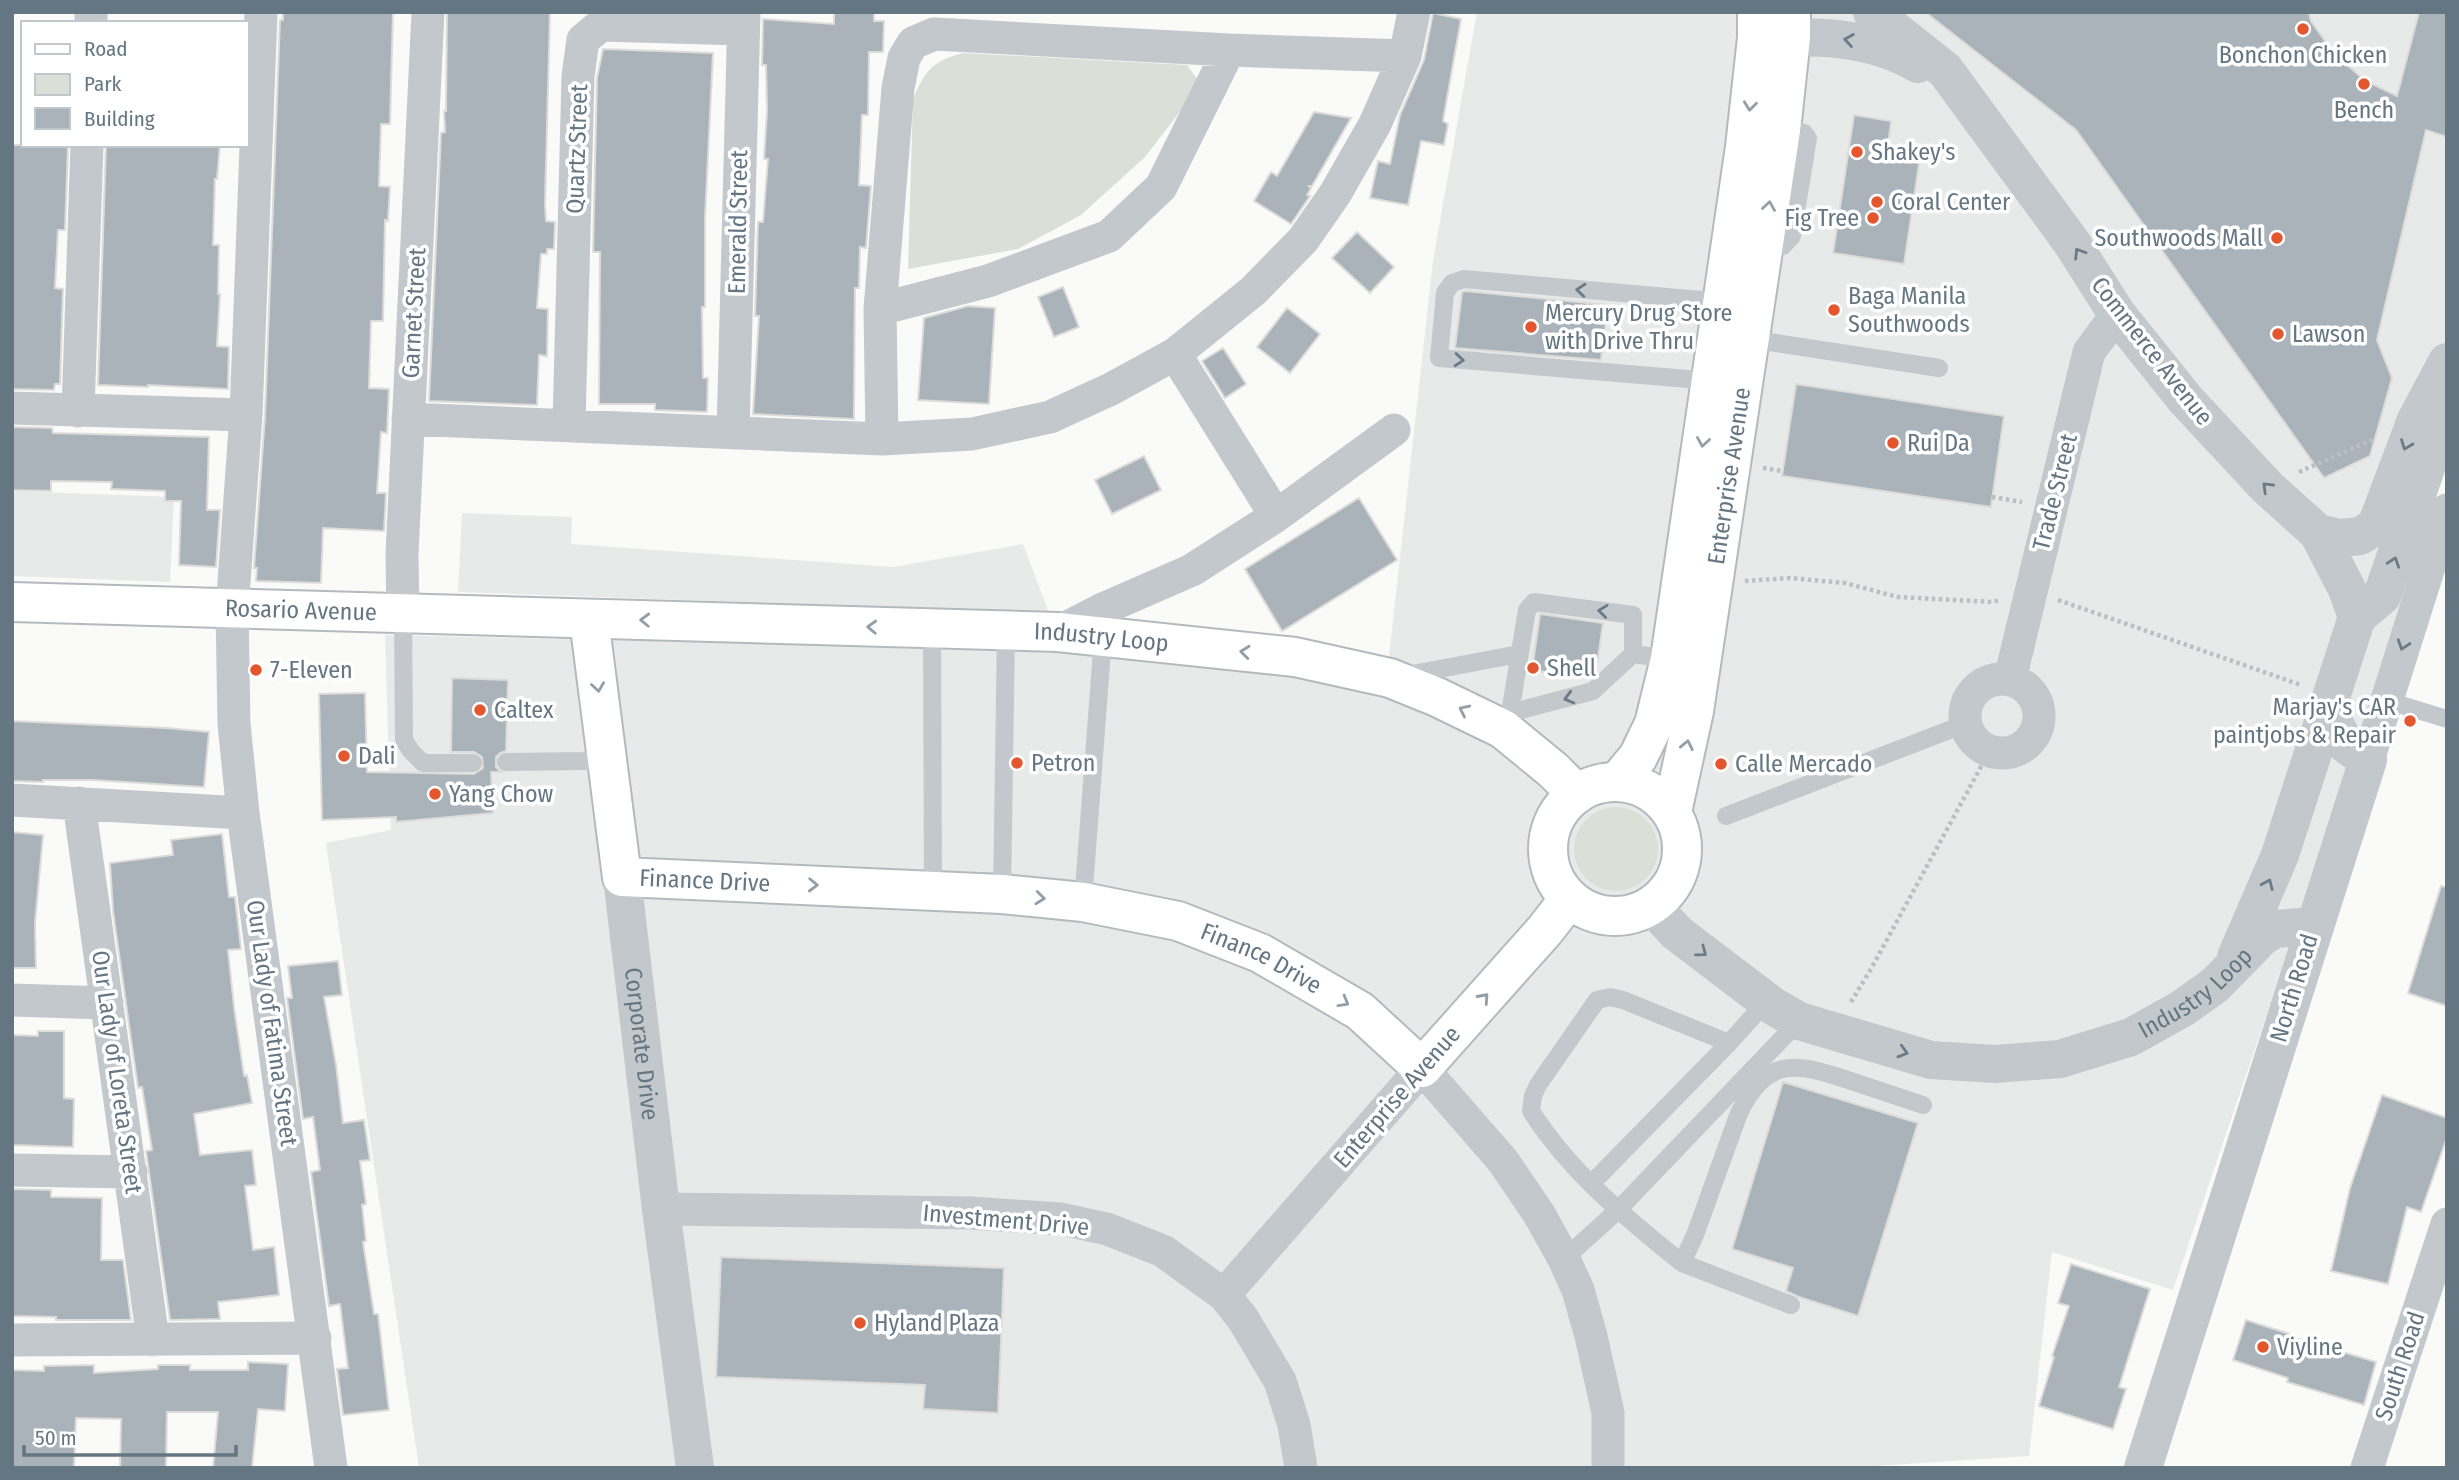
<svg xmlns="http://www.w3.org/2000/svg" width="2459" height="1480" font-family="'Fira Sans Condensed',sans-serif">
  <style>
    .built { fill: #e8e9e9 }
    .green { fill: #dadfd7 }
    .building { fill: #aab3b9; stroke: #dcdcda; stroke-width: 2 }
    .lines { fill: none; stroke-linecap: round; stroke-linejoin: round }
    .secondary-casing { stroke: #b3babf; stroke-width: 42 }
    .path { stroke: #bbbfc2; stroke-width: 4.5; stroke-dasharray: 3.5 3.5; stroke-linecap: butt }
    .service { stroke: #c3c8cc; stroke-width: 18 }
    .minor { stroke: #c3c8cc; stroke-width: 33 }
    .tertiary { stroke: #c3c8cc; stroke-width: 38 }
    .secondary { stroke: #fff; stroke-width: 38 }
    .oneway { stroke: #6a7a87 }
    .oneway2 { stroke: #939fa8 }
    .poi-dot { fill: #e4572e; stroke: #fff; stroke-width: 2.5 }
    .labels { text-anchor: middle; stroke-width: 7; stroke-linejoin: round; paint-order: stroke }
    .poi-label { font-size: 24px; fill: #657683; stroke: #fff; text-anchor: start }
    .street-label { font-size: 24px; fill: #657683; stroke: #fff }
  </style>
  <rect width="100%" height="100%" fill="#fafaf8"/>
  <!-- built -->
  <path class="built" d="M1477 12H2447V460L2307 896 2173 1290 2052 1252 2029 1456 1843 1468H419L326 843 391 830 385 635 560 639 643 637 893 648 1141 655 1385 692 1433 261Z
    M12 491 174 497 170 582 12 576Z
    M462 513 572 517 571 544 893 567 1023 544 1049 613 458 592Z"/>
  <!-- green -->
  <path class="green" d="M963 53 1187 65 1198 80 1189 100 1145 157 1081 215 1018 249 908 269 913 99C925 71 932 61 963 53Z
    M1574 849a42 42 0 1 1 84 0a42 42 0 1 1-84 0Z"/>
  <!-- building -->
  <path class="building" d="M283 12H393L390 124H381L379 186 390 187 388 221 385 220 383 321H371L369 388 389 389 387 433 381 432 377 493H386L384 531 323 528 321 583 256 581 257 568H254L265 416 280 20H283Z
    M447 12H550L545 204 546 221 555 222 554 249H547V254H541L537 308 548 309 547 356 539 355 537 405 429 401 441 133 445 132 444 111H446Z
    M834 12H874V21H884L883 52H869L868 115H862L859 185 871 186 866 248 860 247 859 288H855L854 419 753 414 759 316H755L758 222H763L768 159H764L767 111 766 65H762L763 19 834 24Z
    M1925 12H2309L2311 21 2333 52 2364 80 2397 96 2419 12H2447V137L2426 130 2377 340 2392 378 2370 456 2324 478 2076 130Z
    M1433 13 1461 19 1443 121 1448 124 1444 145 1421 141 1408 205 1370 198 1378 161 1390 164 1400 115 1424 60Z
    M603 49 713 53 705 218V307H702L703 378H708L707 412 655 410V404H599L600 252H593L597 78Z
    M1314 112 1351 118 1312 186H1309L1311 188 1307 195 1310 196 1291 224 1254 201 1271 172 1277 176Z
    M1854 115 1891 121 1888 146 1921 151 1904 264 1833 253Z
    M12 145H68L65 230H58L55 288 63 289 60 384H55L54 390 12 389Z
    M106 145H220L217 179H215L213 245H219L218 294H220L217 346 229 347 228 389 148 385V387L98 385Z
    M1357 232 1394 267 1370 293 1332 258Z
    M1063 287 1079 327 1054 337 1038 297Z
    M1465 291 1608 305 1601 360 1455 348 1462 292Z
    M968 306 995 308 989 404 918 400 924 318Z
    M1287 308 1320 334 1290 373 1257 347Z
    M1223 348 1246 384 1225 398 1202 361Z
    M1796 384 2004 416 1991 507 1782 476Z
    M12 427 52 428 53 433 209 437 207 510H220L216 567 179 565 181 501H165V491L111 489 112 482 51 481V491L12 490Z
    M1144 456 1161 490 1112 514 1095 480Z
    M1359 498 1397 560 1282 631 1245 569Z
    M1540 614 1603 623 1596 673 1590 678 1532 670Z
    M452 678 508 680 506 751 500 753 496 757V767L501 772H491L493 813 396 822V817L322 820 319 694 365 693 367 772 474 774 483 768 482 757 474 752H451Z
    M12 721 167 728 209 732 204 787 93 780H43V782L12 781Z
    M12 832 43 835 35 924 36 968H12Z
    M222 834 229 897H235L241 949 228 950 234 1007 244 1076 247 1075 252 1103 194 1114 200 1155 252 1150 256 1185 245 1186 253 1250 274 1247 279 1295 218 1302 220 1319 170 1320 146 1151 152 1150 142 1087 138 1088 133 1053 113 911 110 863 173 855 171 840Z
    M2441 886 2447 887V1006L2408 993Z
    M338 961 342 995 324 997 336 1065 343 1123 364 1120 370 1160 360 1161 366 1204 362 1205 366 1241 363 1242 374 1314H378L389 1410 343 1415 337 1369 348 1368 340 1304 329 1306 311 1172 320 1170 313 1117 303 1119 287 998H292L288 966Z
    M38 1031H64V1098L74 1099 73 1147 12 1145V1035L38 1036Z
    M1783 1082 1918 1123 1858 1316 1799 1297 1786 1291 1793 1268 1732 1249Z
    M2382 1095 2447 1118V1137L2421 1212 2407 1207 2388 1284 2331 1271 2350 1188Z
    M12 1189 51 1190V1197L102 1198 101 1260H123L131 1320H56V1317L12 1316Z
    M721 1257 1004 1268 998 1413 923 1409 925 1385 716 1377Z
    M2071 1264 2150 1289 2119 1387 2126 1389 2113 1429 2039 1406 2054 1357 2052 1356 2069 1306 2058 1303Z
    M2246 1320 2293 1335 2292 1337 2376 1362 2364 1405 2287 1382 2288 1378 2233 1360Z
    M248 1362 288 1364 285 1411 258 1409 252 1468H213L218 1412H167L166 1468H120L121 1419 76 1418 74 1468H12V1370L44 1371V1366L94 1365V1373L158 1369V1365H190V1370H248Z"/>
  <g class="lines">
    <!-- secondary casing -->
    <g class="secondary-casing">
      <g id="secondary">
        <path id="s3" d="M12 602 1058 632 1295 657 1390 678 1437 697 1503 729 1553 770 1577 794"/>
        <path id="s4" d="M589 619 622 877 1002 894 1083 902 1178 921 1260 953 1360 1011 1422 1068 1545 930 1569 899"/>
        <path d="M1618 781 1638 757 1654 724 1670 659 1745 147 1757 38V12"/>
        <circle cx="1615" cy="849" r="67"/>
        <path id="s5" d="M1672 812 1694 711 1781 130 1791 37V12"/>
      </g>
    </g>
    <!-- path -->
    <path class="path" d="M1763 468 1782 471
      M2299 472 2374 439
      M1992 497 2022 502
      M1745 581 1790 578 1845 583 1898 597 1993 602 2000 600
      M2058 600 2301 685
      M1851 1002 1871 969 1989 752"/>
    <!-- service -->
    <path class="service" d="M1763 245 1783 246 1792 236 1808 138 1804 133 1781 130
      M1750 339 1939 368
      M1712 381 1439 358 1445 293 1452 283 1464 279 1724 302
      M403 614 404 740 411 751 423 763H473
      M932 629 933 891
      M1402 676 1519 654
      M2385 700 2447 719
      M1510 713 1527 610 1534 602 1633 615V654
      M1506 723 1510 713 1593 691 1633 654 1670 659
      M506 762 584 761 608 757
      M1726 816 1965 724
      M1002 894 1006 631
      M1083 902 1103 637
      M1729 1043 1766 1002
      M1592 1183 1729 1043 1623 1000 1610 997 1597 1000 1538 1085 1533 1096 1531 1111C1570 1172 1626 1218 1682 1263L1695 1235 1739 1113C1768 1055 1797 1063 1851 1081 1875 1089 1899 1097 1923 1105
      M1564 1259 1617 1211 1799 1021
      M1682 1263 1791 1305"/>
    <!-- minor -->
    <path class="minor" d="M261 12 246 415 232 610 234 724 243 813 331 1468
      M91 23V12
      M880 309 988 281 1109 236 1161 187 1229 50
      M1175 354 1276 516
      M12 408 246 415
      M78 411 87 145
      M408 419 882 439 972 434 1050 417 1111 389 1175 354 1253 291 1303 240 1335 194 1375 124 1405 56 1414 12
      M569 425 578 76 583 40 601 25 743 29
      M733 433 744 12
      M882 439 880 309 898 88 904 58 913 43 934 34 1229 50 1405 56
      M403 614 402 554 428 12
      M1058 632 1105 608 1192 570 1276 516 1394 430
      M1965 716a37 37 0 1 1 74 0a37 37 0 1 1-74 0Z
      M2010 679 2089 352 2117 314
      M2368 760 2447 510
      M12 800 243 813
      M79 803 153 1340
      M12 1000 107 1003
      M12 1170 131 1172
      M661 1209 970 1213 1061 1219 1107 1229 1163 1251 1224 1295 1243 1319 1280 1381 1294 1425 1301 1468
      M1224 1295 1422 1068 1503 1161 1539 1214 1564 1259 1578 1290 1591 1336 1608 1413V1468
      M12 1340 315 1338
      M2367 1468 2447 1224"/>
    <!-- tertiary -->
    <g class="tertiary">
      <path d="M1872 12 1945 70 2072 243 2117 314 2186 400 2267 487 2318 533 2347 589 2357 617"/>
      <path d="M1759 38C1814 36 1868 35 1918 64"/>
      <path d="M2318 533 2341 538 2360 536 2376 526 2416 420 2447 362"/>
      <path id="s1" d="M622 877 661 1209 695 1468"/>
      <path id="s2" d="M1652 906 1677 933 1773 1006 1799 1021 1931 1060 1995 1064 2060 1059 2131 1037 2183 1008 2215 985 2263 936 2275 929 2314 926"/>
      <path d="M2236 957 2280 855 2357 617 2382 596 2447 407"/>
      <path d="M2143 1468 2368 760 2345 744 2328 710"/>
    </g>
    <!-- secondary -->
    <use href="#secondary" class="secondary"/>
  </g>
  <!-- one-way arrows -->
  <defs><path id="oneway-chevron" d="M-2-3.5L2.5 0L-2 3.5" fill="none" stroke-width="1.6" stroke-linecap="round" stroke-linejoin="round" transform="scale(1.75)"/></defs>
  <g class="oneway">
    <use href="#oneway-chevron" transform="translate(1849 40) rotate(-171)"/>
    <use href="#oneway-chevron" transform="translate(2079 253) rotate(-122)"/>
    <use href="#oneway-chevron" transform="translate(1581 290) rotate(-175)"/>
    <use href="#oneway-chevron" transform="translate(1459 360) rotate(5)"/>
    <use href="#oneway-chevron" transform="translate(2406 445) rotate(111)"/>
    <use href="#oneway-chevron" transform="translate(2267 487) rotate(-136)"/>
    <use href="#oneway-chevron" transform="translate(2394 562) rotate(-71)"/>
    <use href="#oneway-chevron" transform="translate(1603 611) rotate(-173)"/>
    <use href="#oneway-chevron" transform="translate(2403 645) rotate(108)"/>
    <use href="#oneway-chevron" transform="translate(1569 698) rotate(165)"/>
    <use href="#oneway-chevron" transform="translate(2268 884) rotate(-66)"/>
    <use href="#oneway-chevron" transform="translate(1702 952) rotate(37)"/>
    <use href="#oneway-chevron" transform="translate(1903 1052) rotate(16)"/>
  </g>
  <g class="oneway2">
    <use href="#oneway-chevron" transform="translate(1750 106) rotate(97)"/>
    <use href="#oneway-chevron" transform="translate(1769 206) rotate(-81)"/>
    <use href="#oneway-chevron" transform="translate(1703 442) rotate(99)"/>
    <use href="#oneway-chevron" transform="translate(645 620) rotate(-178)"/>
    <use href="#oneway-chevron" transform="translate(872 627) rotate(-178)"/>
    <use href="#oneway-chevron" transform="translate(1245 652) rotate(-174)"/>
    <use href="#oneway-chevron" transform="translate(598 687) rotate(82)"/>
    <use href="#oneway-chevron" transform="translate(1464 710) rotate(-154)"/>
    <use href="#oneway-chevron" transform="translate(1687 745) rotate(-78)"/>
    <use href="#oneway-chevron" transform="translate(813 885) rotate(2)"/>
    <use href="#oneway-chevron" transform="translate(1040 898) rotate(6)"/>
    <use href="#oneway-chevron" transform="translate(1484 998) rotate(-48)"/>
    <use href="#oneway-chevron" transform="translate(1344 1002) rotate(30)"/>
  </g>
  <!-- markers -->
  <g class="poi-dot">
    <circle cx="2303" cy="29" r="7"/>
    <circle cx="2364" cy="84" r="7"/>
    <circle cx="1857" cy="152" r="7"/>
    <circle cx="1877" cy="202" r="7"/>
    <circle cx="1873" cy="218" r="7"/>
    <circle cx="2277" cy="238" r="7"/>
    <circle cx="1834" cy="310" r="7"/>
    <circle cx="1531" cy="327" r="7"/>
    <circle cx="2278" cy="334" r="7"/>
    <circle cx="1893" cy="443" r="7"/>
    <circle cx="1533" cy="668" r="7"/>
    <circle cx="256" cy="670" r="7"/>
    <circle cx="480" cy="710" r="7"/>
    <circle cx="2410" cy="721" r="7"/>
    <circle cx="344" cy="756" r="7"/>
    <circle cx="1017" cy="763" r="7"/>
    <circle cx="1721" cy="764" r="7"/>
    <circle cx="435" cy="794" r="7"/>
    <circle cx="860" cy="1323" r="7"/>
    <circle cx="2263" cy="1347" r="7"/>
  </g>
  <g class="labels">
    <!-- poi labels -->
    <g class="poi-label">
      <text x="2303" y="63" text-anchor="middle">Bonchon Chicken</text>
      <text x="2364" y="118" text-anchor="middle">Bench</text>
      <text x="1871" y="160">Shakey's</text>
      <text x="1891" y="210">Coral Center</text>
      <text x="1859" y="226" text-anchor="end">Fig Tree</text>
      <text x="2263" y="246" text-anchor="end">Southwoods Mall</text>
      <text x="1848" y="304">Baga Manila<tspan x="1848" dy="28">Southwoods</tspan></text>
      <text x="1545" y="321">Mercury Drug Store<tspan x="1545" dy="28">with Drive Thru</tspan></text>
      <text x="2292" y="342">Lawson</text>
      <text x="1907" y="451">Rui Da</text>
      <text x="1547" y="676">Shell</text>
      <text x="270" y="678">7-Eleven</text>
      <text x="2396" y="715" text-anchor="end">Marjay's CAR<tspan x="2396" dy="28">paintjobs &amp; Repair</tspan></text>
      <text x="494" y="718">Caltex</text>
      <text x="358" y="764">Dali</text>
      <text x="1031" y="771">Petron</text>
      <text x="1735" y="772">Calle Mercado</text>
      <text x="449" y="802">Yang Chow</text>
      <text x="874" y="1331">Hyland Plaza</text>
      <text x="2277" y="1355">Viyline</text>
    </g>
    <!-- street labels -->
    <g class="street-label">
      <text transform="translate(577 149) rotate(-88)" y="8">Quartz Street</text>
      <text transform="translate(738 222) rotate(-89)" y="8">Emerald Street</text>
      <text transform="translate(414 313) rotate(-87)" y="8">Garnet Street</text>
      <text transform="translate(2152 351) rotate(52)" y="8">Commerce Avenue</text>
      <text dy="8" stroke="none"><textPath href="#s5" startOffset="341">Enterprise Avenue</textPath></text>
      <text transform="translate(2055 492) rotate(-76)" y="8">Trade Street</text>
      <text dy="8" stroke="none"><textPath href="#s3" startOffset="289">Rosario Avenue</textPath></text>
      <text dy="8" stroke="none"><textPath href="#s3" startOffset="1090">Industry Loop</textPath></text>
      <text dy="8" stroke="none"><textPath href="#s4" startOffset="343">Finance Drive</textPath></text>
      <text dy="8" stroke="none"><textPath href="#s4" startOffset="910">Finance Drive</textPath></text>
      <text dy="8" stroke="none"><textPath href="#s2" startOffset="607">Industry Loop</textPath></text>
      <text transform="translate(2294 988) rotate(-73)" y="8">North Road</text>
      <text transform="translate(272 1023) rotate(82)" y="8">Our Lady of Fatima Street</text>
      <text dy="8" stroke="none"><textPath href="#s1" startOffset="168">Corporate Drive</textPath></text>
      <text transform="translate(117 1072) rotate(82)" y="8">Our Lady of Loreta Street</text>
      <text transform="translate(1397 1097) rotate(-49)" y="8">Enterprise Avenue</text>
      <text transform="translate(1006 1220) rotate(5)" y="8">Investment Drive</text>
      <text transform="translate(2400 1366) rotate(-72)" y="8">South Road</text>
    </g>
  </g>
  <!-- border -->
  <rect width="2459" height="1480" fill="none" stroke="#657683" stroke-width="28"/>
  <!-- legend -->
  <rect x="21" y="21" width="228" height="126" fill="#ffffff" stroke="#c1c8cd" stroke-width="2"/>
  <rect x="35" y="44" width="35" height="10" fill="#ffffff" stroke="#c1c8cd" stroke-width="2"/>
  <text x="84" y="56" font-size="21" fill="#657683">Road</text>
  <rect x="35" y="74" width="35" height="21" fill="#dadfd7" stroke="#c1c8cd" stroke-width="2"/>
  <text x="84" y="91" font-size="21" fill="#657683">Park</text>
  <rect x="35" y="108" width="35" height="21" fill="#aab3b9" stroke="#c1c8cd" stroke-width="2"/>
  <text x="84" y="126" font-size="21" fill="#657683">Building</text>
  <!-- scale -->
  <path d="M24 1445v10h212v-10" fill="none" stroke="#657683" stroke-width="3.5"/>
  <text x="35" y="1445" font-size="21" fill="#657683" stroke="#ffffff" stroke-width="5" paint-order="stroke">50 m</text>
</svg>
